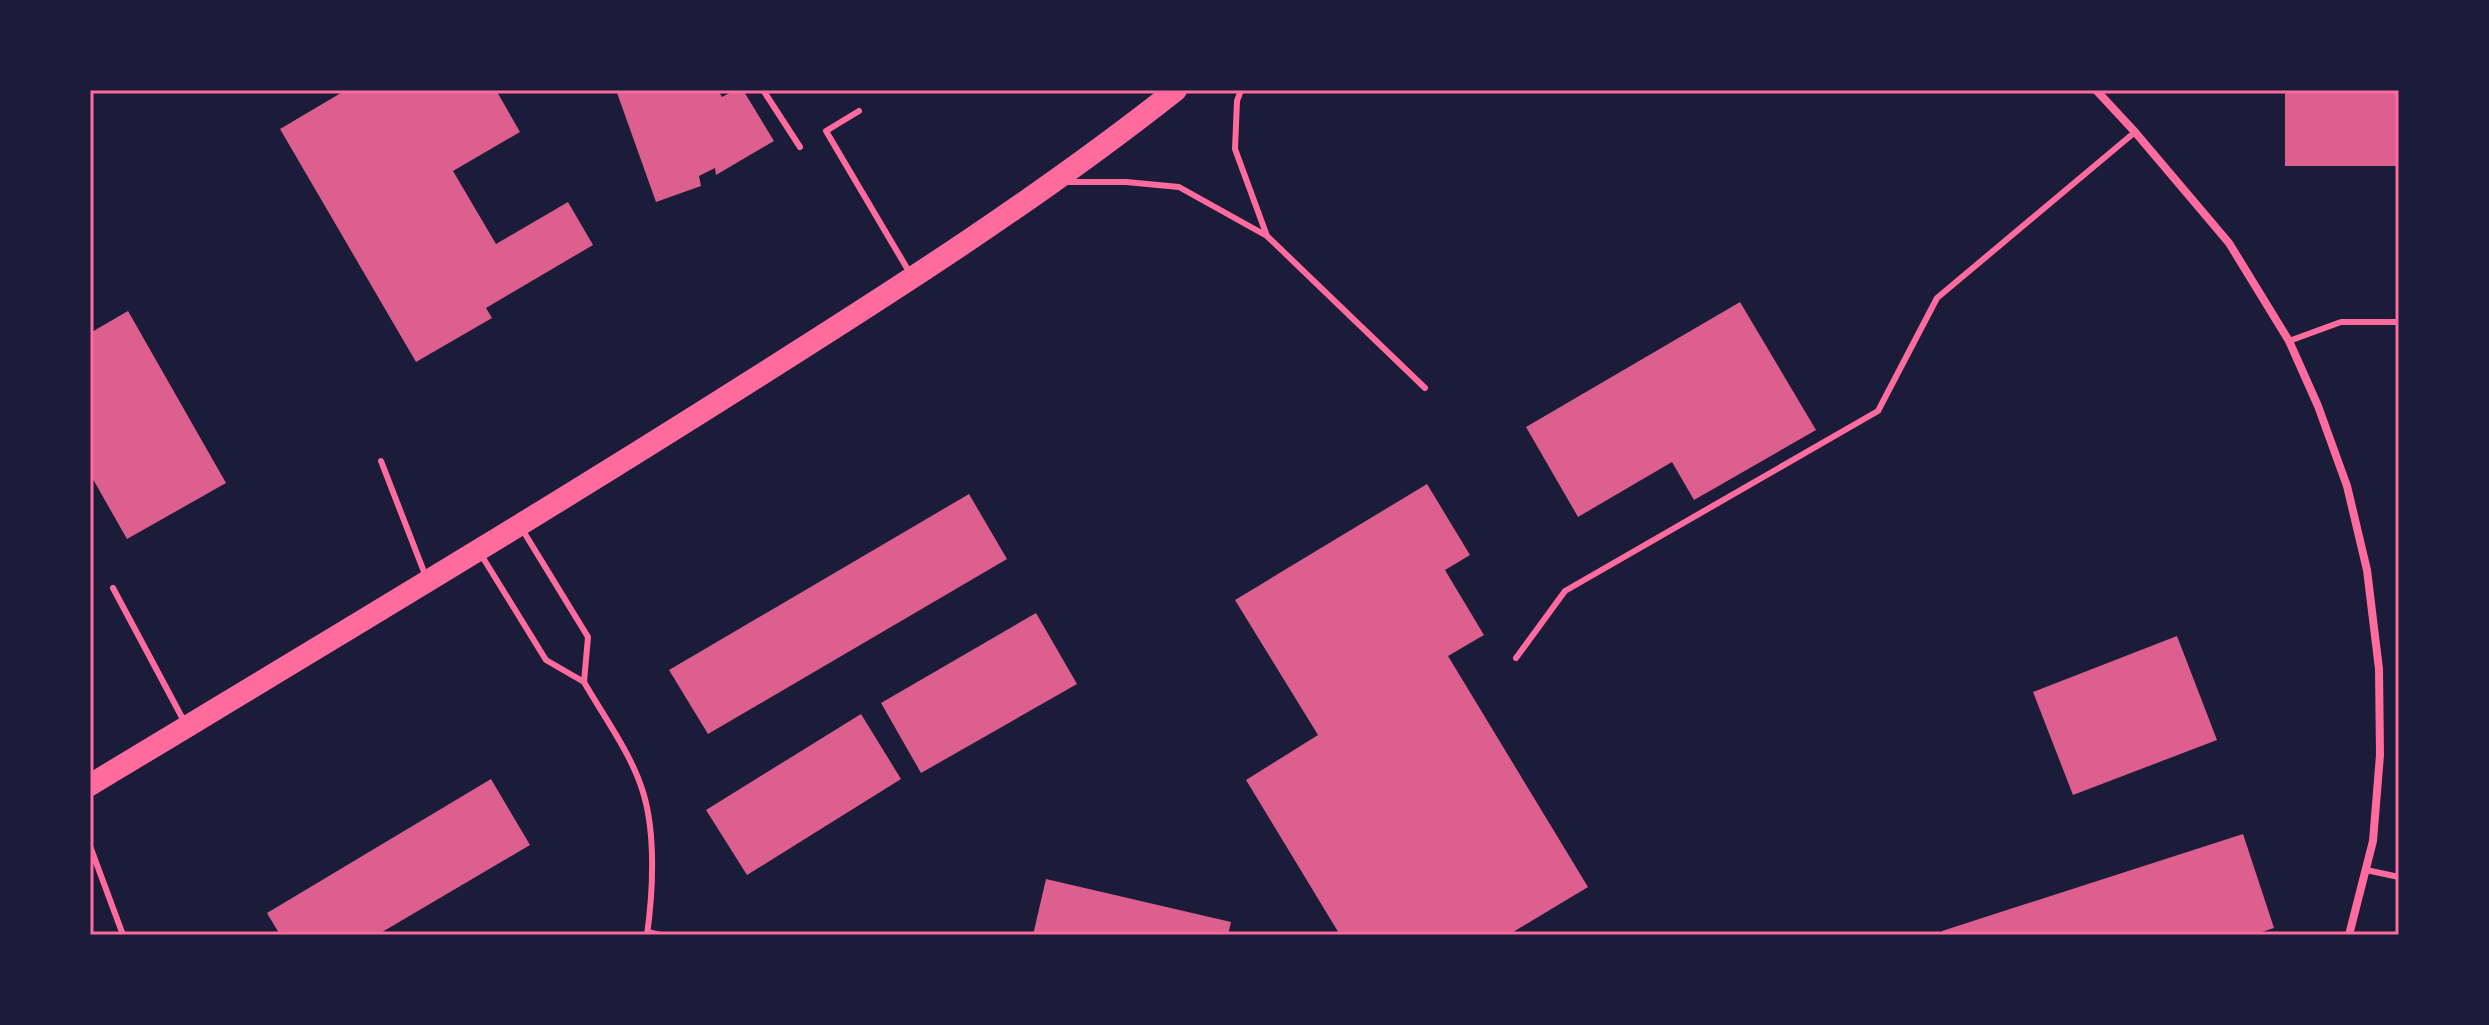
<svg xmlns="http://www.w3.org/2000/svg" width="2489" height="1025" font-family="Raleway,sans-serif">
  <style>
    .building { fill: #dd5f8e }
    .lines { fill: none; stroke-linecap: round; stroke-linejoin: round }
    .service { stroke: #ff6b9d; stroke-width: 6 }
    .minor { stroke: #ff6b9d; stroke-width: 8 }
    .trunk { stroke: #ff6b9d; stroke-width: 22 }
    .neatline { fill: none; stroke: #ff6b9d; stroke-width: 3 }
  </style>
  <rect width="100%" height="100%" fill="#1b1b3a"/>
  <!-- building -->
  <path class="building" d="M346 90H496L520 132 453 171 496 244 568 202 593 245 486 308 492 318 416 362 280 129Z
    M616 90H718L722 97 735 90H743L774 141 716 175 715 168 699 176 701 186 656 202Z
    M2285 90H2399V166H2285Z
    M1740 302 1816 430 1694 500 1672 462 1578 517 1526 427Z
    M128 311 226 483 127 539 90 474V333Z
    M1427 484 1470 555 1445 570 1484 635 1448 656 1588 887 1508 935H1340L1246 780 1318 735 1235 600Z
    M969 494 1007 559 708 734 669 670Z
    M1036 613 1077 684 921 773 881 703Z
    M2177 636 2217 740 2073 795 2033 692Z
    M861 714 901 779 747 875 706 810Z
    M491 779 530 845 377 935H280L267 913Z
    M2243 834 2274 928 2252 935H1943L1942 931Z
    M1046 879 1231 922 1228 935H1033Z"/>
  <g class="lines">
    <!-- service -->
    <path class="service" d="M763 90 800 147
      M1241 90 1237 101 1235 149 1267 236
      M859 111 826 131 911 275
      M1066 182H1126L1179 187 1267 236 1425 388
      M2289 341 2341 322H2399
      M381 461 426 577
      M480 553 546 660 584 682 588 637 522 529
      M113 588 185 723
      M1516 658 1565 591 1878 411 1937 298 2135 132
      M584 682C604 717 631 753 643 792 656 834 653 892 647 935
      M90 846 123 935
      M2366 870 2399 877
      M648 932 660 935"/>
    <!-- minor -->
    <path class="minor" d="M2096 90 2135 132 2229 243 2289 341 2318 406 2347 486 2367 570 2379 669 2380 755 2373 841 2349 935"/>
    <!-- trunk -->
    <path class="trunk" d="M90 785C312 651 535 518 754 379 898 288 1042 196 1176 90"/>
  </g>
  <!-- border -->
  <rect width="2489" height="1025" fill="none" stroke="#1b1b3a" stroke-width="184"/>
  <rect x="92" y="92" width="2305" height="841" class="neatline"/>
</svg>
